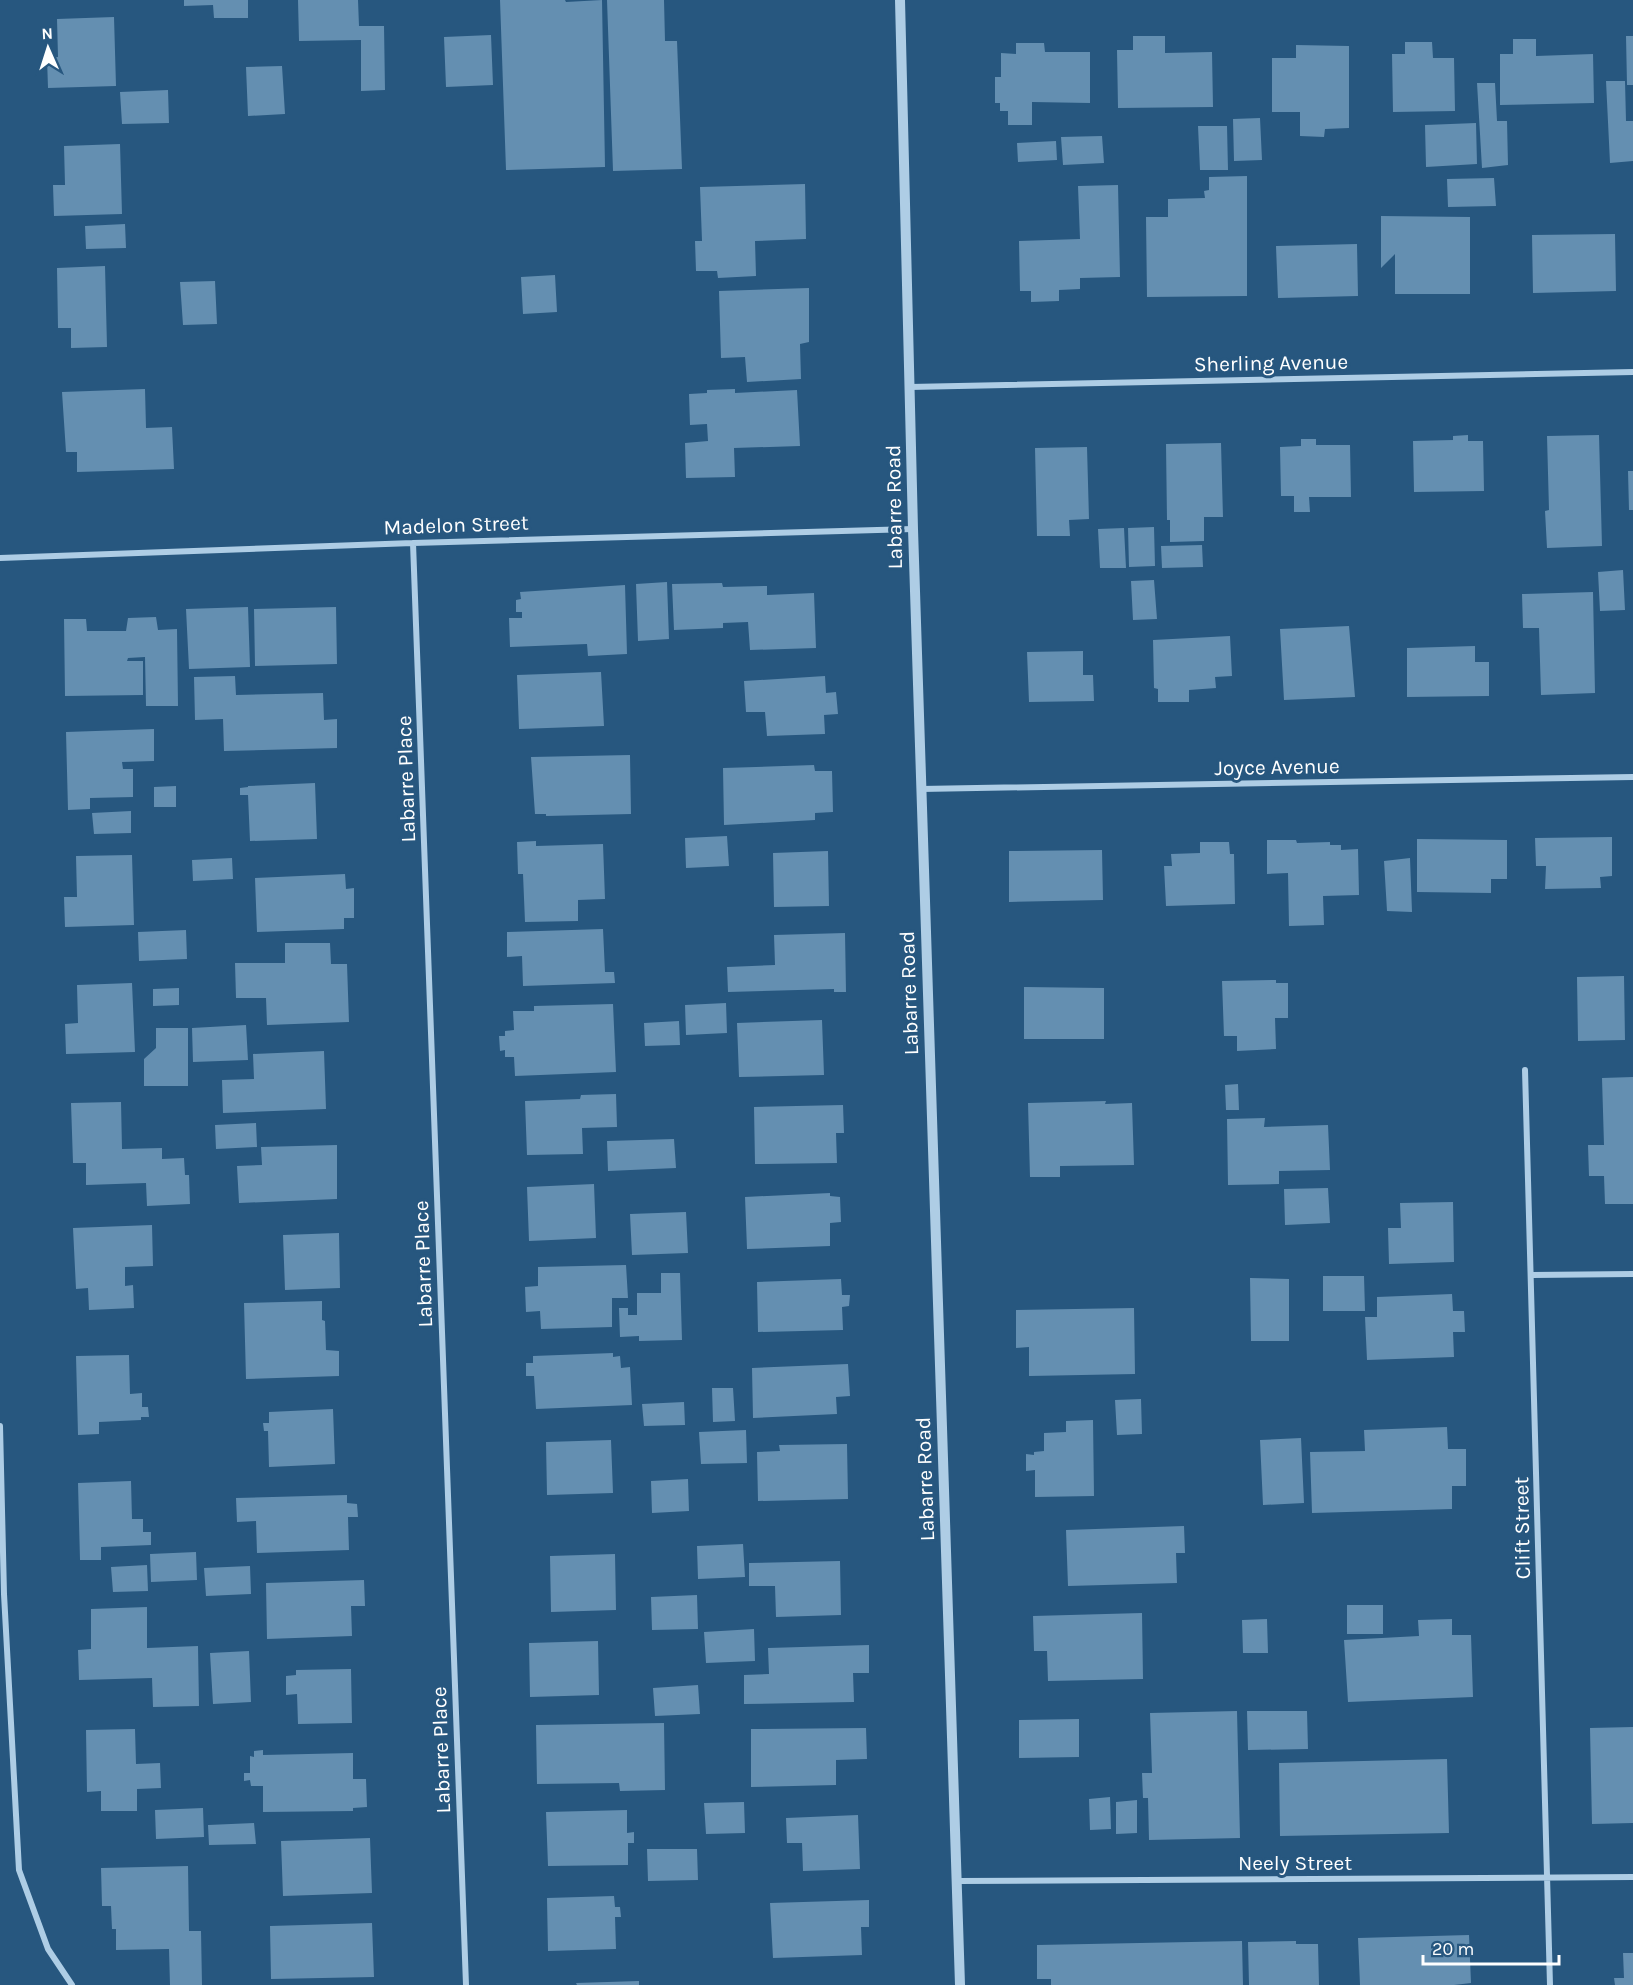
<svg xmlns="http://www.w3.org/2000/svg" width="1633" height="1985" font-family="Karla,sans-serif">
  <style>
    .building { fill: #648fb1 }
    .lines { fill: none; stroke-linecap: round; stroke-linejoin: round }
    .minor { stroke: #aecde5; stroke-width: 6 }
    .tertiary { stroke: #aecde5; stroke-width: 10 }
    .labels { text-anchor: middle; stroke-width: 6; stroke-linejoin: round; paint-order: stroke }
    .street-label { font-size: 21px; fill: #fff; stroke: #27577f }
  </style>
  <rect width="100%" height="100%" fill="#27577f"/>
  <!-- building -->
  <path class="building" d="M184 0H248V18H214L213 5 184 6Z
    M298 0H358L359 26H384L385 90 361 91V40L299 41Z
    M500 0H565L566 2 602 0 605 167 506 170Z
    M607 0H664L665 41H677L682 169 613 171Z
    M114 17 116 86 48 88 47 58 58 57 57 19Z
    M491 35 493 85 446 87 444 37Z
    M1133 36H1165V53L1212 52 1213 107 1118 108 1117 50H1133Z
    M1626 36H1633V85H1627Z
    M1513 39H1536V56L1593 54 1594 103 1500 105V54H1513Z
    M1405 42H1432L1433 58H1454L1455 111 1393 112 1392 54H1405Z
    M1016 43H1044L1045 52H1090V103L1032 102V125H1008V111H1000V103H995V77H1001V53L1016 54Z
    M1296 45 1349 46V128L1325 129 1324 137 1300 136V112H1272V58H1296Z
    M282 66 285 114 248 116 246 67Z
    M1606 81H1625L1626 121H1633V161L1610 163Z
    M1477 83H1495L1497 121H1507L1508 165 1482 168Z
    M168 90 169 123 122 124 120 92Z
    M1260 118 1262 160 1234 161 1233 119Z
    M1476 123 1477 164 1426 167 1425 125Z
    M1198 126H1227L1228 170H1200Z
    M1102 136 1104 163 1063 165 1061 137Z
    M1056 141 1057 160 1018 162 1017 143Z
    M120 144 122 214 54 216 53 185H65L64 146Z
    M1247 176V296L1147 297 1146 217H1168V199L1205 198 1204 191 1209 190V177Z
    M1494 178 1496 206 1448 207 1447 179Z
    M805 184 806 239 755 241 756 276 718 278 717 271H696L695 241H702L700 187Z
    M1118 185 1120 277 1080 278V289L1059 290V301L1031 302V291H1020L1019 241 1080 239 1078 186Z
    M1381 216 1470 217V294H1395V254L1381 268Z
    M125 224 126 248 86 249 85 226Z
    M1615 234 1616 291 1533 293 1532 235Z
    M1357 244 1358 296 1278 298 1276 246Z
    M105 266 107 347 71 348V328H58L57 268Z
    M555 275 557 312 523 314 521 277Z
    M215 281 217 324 183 325 180 282Z
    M809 288V342L800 344 801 379 747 382 745 357 721 358 719 291Z
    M145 389 146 428 172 427 174 469 77 472V452H66L62 392Z
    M735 389V393L797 390 800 446 734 448 735 477 686 478 685 443 708 441 707 424 690 425 689 394 707 393V390Z
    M1468 435V441H1483L1484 491 1414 492 1413 441 1453 440V436Z
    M1599 435 1602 546 1547 548 1545 511 1549 510 1547 436Z
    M1301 439H1316V445H1350L1351 497H1309L1310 512H1294V496H1281L1280 447 1301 446Z
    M1221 443 1223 517H1204V541L1170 542V520H1167L1166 444Z
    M1087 447 1089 519 1069 520 1070 536H1037L1035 448Z
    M1628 471H1633V510H1629Z
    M1154 527 1155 566 1129 567 1128 528Z
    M1124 528 1126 568H1100L1098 529Z
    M1202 545 1203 567 1162 568 1161 546Z
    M1623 570 1625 610 1600 611 1598 572Z
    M1154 580 1157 619 1133 620 1131 581Z
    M667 582 669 639 638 641 636 584Z
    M722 583 723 587 767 586V595L814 593 816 648 750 650 748 622 723 623V628L674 630 672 584Z
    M625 585 627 654 588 656 587 644 510 647 509 618H522V612H516V600L521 599 520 592Z
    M1593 592 1595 693 1541 695 1539 628H1523L1522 594Z
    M248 607 250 667 189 669 186 609Z
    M336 607 337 664 255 666 254 609Z
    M156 617 158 630 177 629 178 706H146L145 657 128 658 127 661H143V695L65 696 64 619H86L87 631H126L128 618Z
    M1349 626 1355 697 1284 700 1280 629Z
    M1230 636 1232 676 1215 677 1216 688 1189 690V702H1158V689L1154 688 1153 640Z
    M1475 646V662H1489V696L1407 697V648Z
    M1083 651V675H1093L1094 701 1029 702 1027 652Z
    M601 672 604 726 519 729 517 675Z
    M235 676 236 695 323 693 324 720 337 719V748L224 751 223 719 195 720 194 677Z
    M825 676 826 693 836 692 838 714 824 715 825 734 767 736 765 712H746L744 681Z
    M154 729V761L122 762 123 769H133V797L90 798V809L68 810 66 732Z
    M630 755 631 814 546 816V814H535L531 757Z
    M814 765 815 771H832L833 812 815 813V820L724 825 723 768Z
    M315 783 317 839 250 841 248 795H240V788L248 787V786Z
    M176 786V807H154V787Z
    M131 811V833L94 834 92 813Z
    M727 836 729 866 686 868 685 838Z
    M1612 837V876L1600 877 1601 888 1545 889 1546 866H1536L1535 838Z
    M1417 839 1507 840V879H1491V893L1417 892Z
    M1267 840H1296L1297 843 1330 842V845H1341V850L1358 849 1359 895 1323 896 1324 925 1289 926 1288 873 1267 874Z
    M536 841V846L603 844 605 899 578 900V921L525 922 523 874H518L517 842Z
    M1200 842H1229L1230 854H1234L1235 904 1166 906 1164 866H1172L1171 854 1200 853Z
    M1102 850 1103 900 1009 902V851Z
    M828 851 829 906 774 907 773 853Z
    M132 855 134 925 65 927 64 897H77L76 856Z
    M232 858 233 879 193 881 192 860Z
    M1410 858 1412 912 1387 911 1384 861Z
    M345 874 346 889 354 888V918H344V929L257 932 255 878Z
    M603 929 605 972H614L615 983 523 986 522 956 507 957V932Z
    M186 930 187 959 139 961 138 932Z
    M845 933 846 992H834V989L728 992 727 967 775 965 774 935Z
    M285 943H330L331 964H347L349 1022 267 1025 266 998H236L235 963H285Z
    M1624 976 1625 1040 1578 1041 1577 977Z
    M1276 980V983H1288V1018H1275L1276 1049 1237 1051V1036H1224L1222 981Z
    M132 983 135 1052 66 1054 65 1024 78 1023 77 985Z
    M1024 987 1104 988V1039H1024Z
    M179 988V1005L153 1006V989Z
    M726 1003 727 1033 686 1035 685 1005Z
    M613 1004 616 1072 515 1076 514 1057H505V1050L500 1051 499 1036H505V1031L514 1030 513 1011H534V1006Z
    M822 1020 824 1075 739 1077 737 1023Z
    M679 1021 680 1045 645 1046 644 1023Z
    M246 1025 248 1060 193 1062 192 1028Z
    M156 1028H188V1086H144V1059L156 1048Z
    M324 1051 326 1109 223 1113 222 1080 254 1079 253 1054Z
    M1633 1077V1204H1605L1604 1176H1589L1588 1145H1604L1602 1078Z
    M1238 1084 1239 1110H1226L1225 1085Z
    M616 1094 617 1127 582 1128 583 1154 527 1155 525 1101 580 1099 581 1095Z
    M1106 1101 1105 1104 1132 1103 1134 1165 1060 1166V1177H1030L1028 1103Z
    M121 1102 122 1149 162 1148V1159L184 1158 185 1175H189L190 1204 147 1206 146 1183 86 1185V1163H73L71 1103Z
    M843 1105 844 1133H836L837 1163 755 1164 754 1107Z
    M1265 1118 1264 1127 1328 1125 1330 1170 1279 1171V1184L1228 1185 1227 1119Z
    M256 1123 257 1147 216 1149 215 1125Z
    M674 1139 676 1168 608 1171 607 1141Z
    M337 1145V1199L239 1203 237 1166 262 1165 261 1147Z
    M594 1184 596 1238 529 1241 527 1187Z
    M1328 1188 1330 1223 1285 1225 1284 1189Z
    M830 1193V1196L840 1197 841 1222 830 1223V1246L747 1249 745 1197Z
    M1453 1202 1454 1262 1389 1264 1388 1228H1401L1400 1203Z
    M686 1212 688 1253 632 1255 630 1214Z
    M152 1225 153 1266 125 1267V1286L133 1285 134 1308 89 1310 88 1288 76 1289 73 1228Z
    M339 1233 340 1288 285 1290 283 1235Z
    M626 1265 628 1298H612V1327L541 1329 540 1311 526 1312 525 1287 538 1286V1267Z
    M661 1273H680L682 1340 639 1341V1336L620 1337 619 1308H628V1315H637V1293H661Z
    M1323 1276H1364L1365 1311H1323Z
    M1250 1278 1289 1279V1341H1251Z
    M841 1279 842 1295H850L849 1306 842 1307 843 1330 758 1332 757 1282Z
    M1452 1294 1453 1311H1464L1465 1332H1453L1454 1357 1367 1360 1365 1317H1377V1297Z
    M322 1301V1320L325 1321 326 1350 339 1351V1376L246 1379 244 1303Z
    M1134 1308 1135 1374 1029 1376V1347L1016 1348V1310Z
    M613 1353V1357L620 1356 621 1368 630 1367 632 1405 536 1409 534 1376H526V1363H533V1356Z
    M129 1355 130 1394 142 1393V1407H148L149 1417H141V1420L99 1422V1434L78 1435 76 1356Z
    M848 1364 850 1396 836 1397 837 1414 753 1418 752 1368Z
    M712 1388H733L735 1421 713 1422Z
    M1141 1399 1142 1434 1117 1435 1115 1400Z
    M684 1402 685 1425 644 1426 642 1404Z
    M333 1409 335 1464 269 1467 268 1431H264L263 1423H269V1412Z
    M1093 1420 1094 1496 1035 1497V1470L1026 1471V1454L1034 1455V1452L1044 1451V1433L1066 1432V1421Z
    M1447 1427 1448 1449H1466V1486H1452V1509L1312 1513 1310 1452 1365 1451 1364 1430Z
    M746 1430 747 1463 701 1464 699 1432Z
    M1301 1438 1304 1503 1263 1505 1260 1440Z
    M611 1440 613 1493 547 1495 546 1442Z
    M847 1444 848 1499 758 1501 757 1452 780 1451 779 1445Z
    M688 1479 689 1511 652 1513 651 1481Z
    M131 1481 132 1519H143V1532H151V1545L101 1547V1560H80L78 1483Z
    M347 1495V1503L357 1504 358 1517H348L349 1550 257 1553 256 1521 237 1522 236 1498Z
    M1184 1526 1185 1553H1176L1177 1583 1068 1586 1066 1530Z
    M743 1544 745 1577 698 1579 697 1546Z
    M196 1552 197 1580 151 1582 150 1554Z
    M615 1554 616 1610 551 1612 550 1556Z
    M840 1561 841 1615 776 1617 775 1586H749V1563Z
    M147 1565 148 1591 113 1592 111 1567Z
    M250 1566 251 1594 206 1596 204 1568Z
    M364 1580 365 1606H351L352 1636 267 1639 266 1583Z
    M697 1595 698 1629 652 1630 651 1597Z
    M1347 1605H1383V1634H1347Z
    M147 1607V1648L198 1646 199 1706 153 1707 152 1678 79 1680 78 1650 91 1649V1609Z
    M1142 1613 1143 1679 1048 1681 1047 1651H1034L1033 1616Z
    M1267 1619 1268 1653H1243L1242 1620Z
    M1452 1619V1635H1471L1473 1697 1348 1702 1344 1640 1419 1636 1418 1620Z
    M754 1629 755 1661 706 1663 704 1632Z
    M598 1641 599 1695 530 1697 529 1643Z
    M869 1645V1673H853L854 1702 744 1704V1675L769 1674 768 1648Z
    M249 1651 251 1702 213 1704 210 1653Z
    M351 1669 352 1723 298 1724 297 1694 286 1695V1676L296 1675V1670Z
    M698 1685 700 1714 655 1716 653 1688Z
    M1237 1711 1240 1838 1149 1840 1148 1798H1143L1142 1773H1152L1150 1713Z
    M1247 1711H1307L1308 1749 1248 1750Z
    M1079 1719V1757L1019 1758V1720Z
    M664 1723 665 1790 620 1791 619 1783 537 1784 536 1725Z
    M1633 1727V1823L1592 1824 1590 1728Z
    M866 1728 867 1759 836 1760V1785L751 1787V1729Z
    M135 1729 136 1764 160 1763 161 1788 137 1789V1811H101V1791L87 1792 86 1730Z
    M263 1750V1755L353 1753V1779H366L367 1807 353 1808V1811L263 1812V1786H251L250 1780 244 1781V1773H250V1756L254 1757V1751Z
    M1447 1759 1449 1833 1280 1836 1279 1763Z
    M1110 1797 1111 1829 1090 1830 1089 1799Z
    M1137 1800V1833L1116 1834V1802Z
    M744 1802 745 1833 706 1834 704 1803Z
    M203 1808 204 1837 156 1839 155 1810Z
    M627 1810V1833L634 1832V1843H628V1865L548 1866 546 1812Z
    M858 1815 860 1869 803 1871 802 1843H787L786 1818Z
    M254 1823 256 1844 209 1845 208 1825Z
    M370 1838 372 1893 283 1896 281 1841Z
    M647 1849H697L698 1880 648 1881Z
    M188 1866 189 1931H201L202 1985H170L169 1949 116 1950V1929H112L111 1906H102L101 1868Z
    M614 1896 615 1907H620L621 1917H615L616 1949 548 1951 547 1898Z
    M869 1900V1927H861L862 1955 773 1958 770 1903Z
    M372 1923 374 1977 271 1979 270 1926Z
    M1469 1935 1471 1983 1454 1985H1360L1358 1938Z
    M1242 1941 1243 1985H1051V1979H1037V1945Z
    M1296 1941V1944H1318L1319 1985H1249L1248 1942Z
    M1623 1953H1633V1985H1615L1614 1978H1624Z
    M639 1981V1985H577L576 1983Z"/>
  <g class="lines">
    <!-- minor -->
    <path class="minor" d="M910 387 1633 372
      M413 543 466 1985
      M0 558 413 543 913 529
      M921 789 1633 777
      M1525 1070 1550 1985
      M1532 1275 1633 1274
      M0 1426 4 1594 19 1870 48 1949 72 1985
      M958 1881 1633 1877"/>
    <!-- tertiary -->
    <path class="tertiary" d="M900 0 913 529 960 1985"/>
  </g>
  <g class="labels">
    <!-- street labels -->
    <g class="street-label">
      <text transform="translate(1271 363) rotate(-1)" y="7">Sherling Avenue</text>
      <text transform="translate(894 507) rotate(-91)" y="7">Labarre Road</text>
      <text transform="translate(456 525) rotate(-2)" y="7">Madelon Street</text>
      <text transform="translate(1277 767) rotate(-1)" y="7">Joyce Avenue</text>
      <text transform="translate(406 779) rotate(-92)" y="7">Labarre Place</text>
      <text transform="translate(909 993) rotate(-92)" y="7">Labarre Road</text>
      <text transform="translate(423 1264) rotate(-92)" y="7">Labarre Place</text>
      <text transform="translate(925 1479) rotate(-92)" y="7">Labarre Road</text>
      <text transform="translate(1522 1528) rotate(-91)" y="7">Clift Street</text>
      <text transform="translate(441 1750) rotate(-92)" y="7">Labarre Place</text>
      <text x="1295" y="1870">Neely Street</text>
    </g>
  </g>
  <!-- north arrow -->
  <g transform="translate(48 48) rotate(357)" stroke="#27577f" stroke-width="4.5" paint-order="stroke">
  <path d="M0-4.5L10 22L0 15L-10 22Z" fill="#ffffff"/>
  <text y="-9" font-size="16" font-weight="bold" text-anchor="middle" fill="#ffffff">N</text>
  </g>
  <!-- scale -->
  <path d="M1423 1955v9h136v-9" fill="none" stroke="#ffffff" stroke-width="3"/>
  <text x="1432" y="1955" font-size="18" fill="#ffffff" stroke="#27577f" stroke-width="4.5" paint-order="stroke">20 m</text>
</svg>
